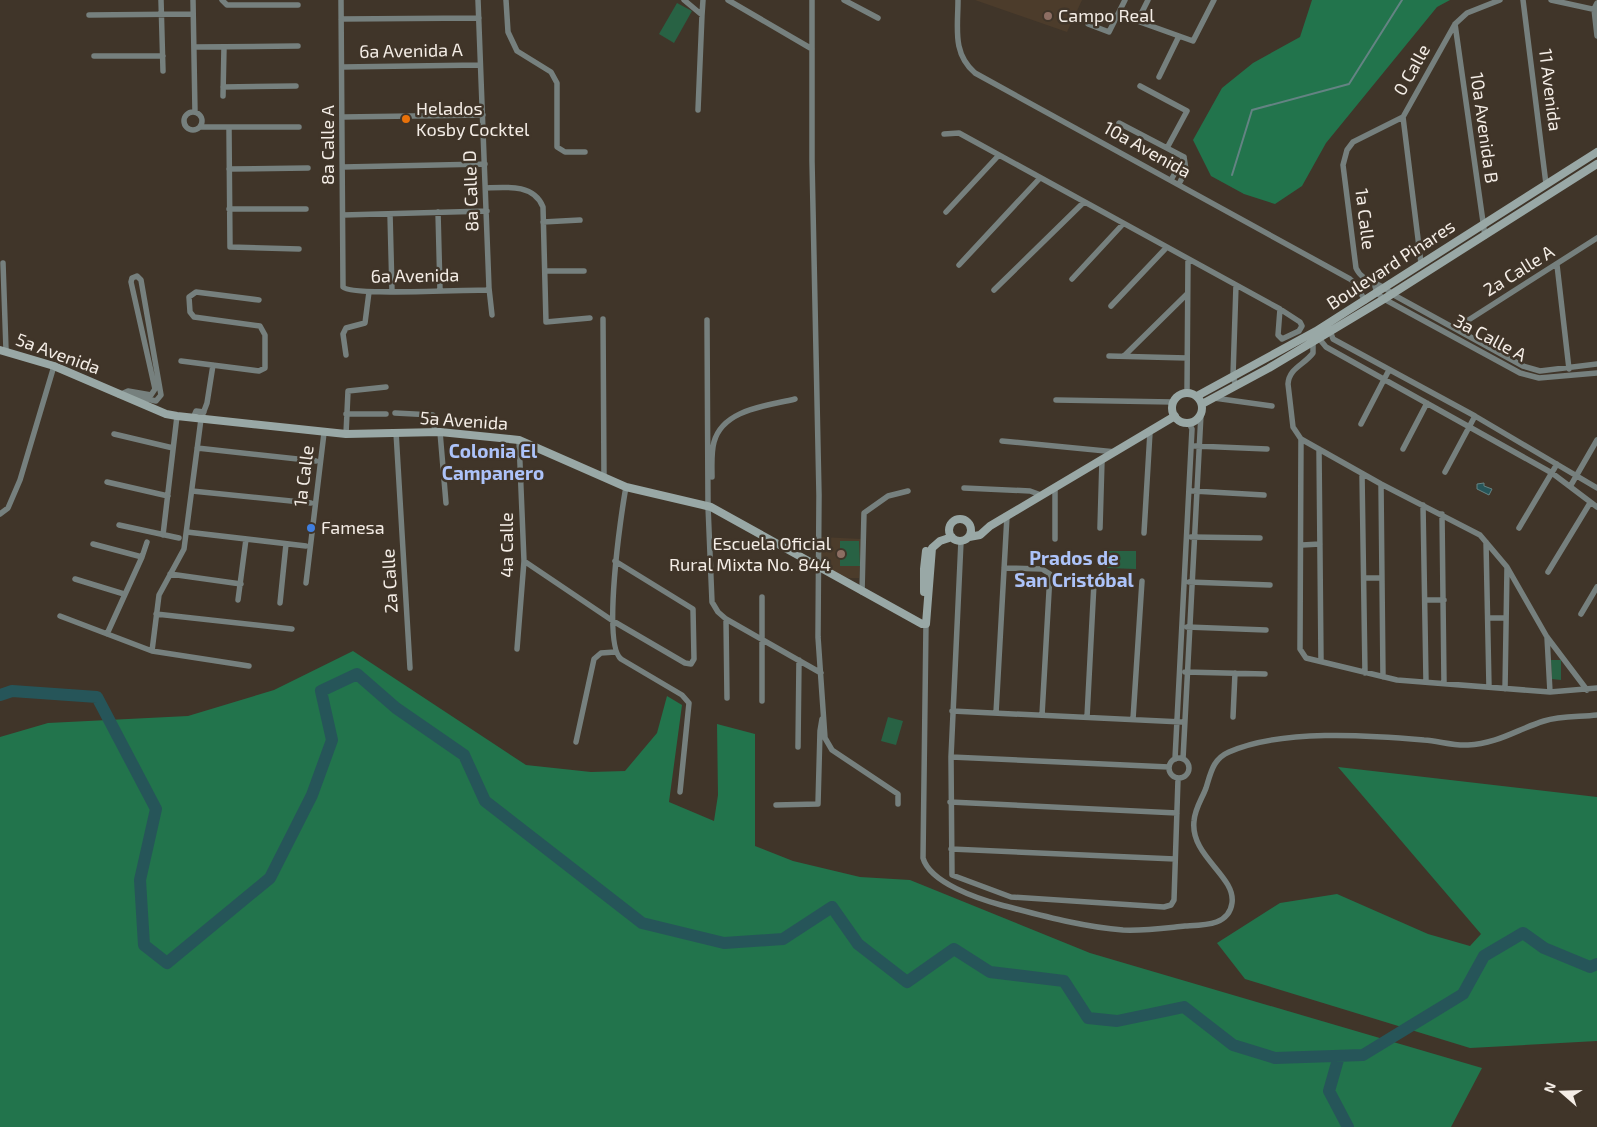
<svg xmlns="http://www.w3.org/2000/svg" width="1597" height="1127" font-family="'Exo 2',sans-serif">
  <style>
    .built { fill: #4c3c2b }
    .green { fill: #286244 }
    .forest { fill: #22744c }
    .water { fill: #265559; stroke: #648383 }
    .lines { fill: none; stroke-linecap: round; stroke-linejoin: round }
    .stream { stroke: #648383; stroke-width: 2 }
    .river { stroke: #265559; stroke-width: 12 }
    .street { stroke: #76807e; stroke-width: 5.5 }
    .secondary { stroke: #99a8a6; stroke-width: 8 }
    .education-dot { fill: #8d6e63; stroke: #403529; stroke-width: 2 }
    .food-dot { fill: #e8710a; stroke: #403529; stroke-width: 2 }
    .shop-dot { fill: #3f7fe0; stroke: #403529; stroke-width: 2 }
    .labels { text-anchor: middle; stroke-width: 5; stroke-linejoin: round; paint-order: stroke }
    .poi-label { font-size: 18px; fill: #f4ede6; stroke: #403529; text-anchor: start }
    .street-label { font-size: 18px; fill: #f4ede6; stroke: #403529 }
    .neighbourhood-label { font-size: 19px; font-weight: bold; fill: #adc3f9; stroke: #403529 }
  </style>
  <rect width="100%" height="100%" fill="#403529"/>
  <!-- built -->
  <path class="built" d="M975 0H1082L1067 32Z
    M821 537 861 539 859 578H848L821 569Z"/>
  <!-- green -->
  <path class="green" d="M677 3 692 11 674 43 659 34Z
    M840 541H859L860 566H840Z
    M1108 551H1136V569L1107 568Z
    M1551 660H1561V680L1552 679Z
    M888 717 903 721 896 745 881 741Z"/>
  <!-- forest -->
  <path class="forest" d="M1312 0H1450L1437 7 1326 143 1302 186 1275 204 1244 194 1211 176 1193 140 1222 88 1253 63 1300 37Z
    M353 651 526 765 591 772 625 771 657 733 667 696 682 705 669 802 714 821 718 795 717 724 755 734V846L793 861 860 877 910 880 1090 953 1482 1068 1451 1127H0V737L48 723 188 716 274 690Z
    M1338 767 1597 797V1041L1470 1048 1245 979 1217 943 1280 903 1337 894 1428 934 1470 946 1481 934Z"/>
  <!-- water -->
  <path class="water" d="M1484 483V486L1492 489 1489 495 1477 489V484Z"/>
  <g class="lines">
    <!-- stream -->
    <path class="stream" d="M1232 175 1252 110 1349 84 1402 0"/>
    <!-- river -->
    <path class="river" d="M0 695 12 691 97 697 156 809 140 880 144 945 167 963 270 878 312 795 332 740 321 691 357 674 396 708 464 755 485 801 642 923 724 943 783 939 832 907 858 944 907 982 954 949 990 972 1064 981 1088 1018 1117 1021 1184 1007 1233 1045 1275 1058 1363 1055 1463 994 1484 956 1523 933 1544 948 1590 967 1597 964
      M1339 1056 1329 1091 1348 1127"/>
    <!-- street -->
    <path class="street" d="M161 0 163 71
      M193 0 195 112
      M222 0 227 5H298
      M341 0 343 287C351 296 466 290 487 290L489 288 478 0
      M506 0 508 32 517 51 551 72 557 83V147L565 152H585
      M684 0 702 15 698 110
      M728 0 812 49
      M812 0V161L819 495 818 637 825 738 832 750 898 794V804
      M844 0 878 18
      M958 0C958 28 952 53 975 73L1350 279 1356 284 1365 301
      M1148 0 1139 18 1140 22 1193 41 1214 0
      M1500 0 1467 13 1455 24 1403 117 1353 142 1347 150 1343 165 1356 268C1363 284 1382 282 1392 294L1523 366 1540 371 1597 364
      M1523 0 1546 184
      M1551 0 1597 10
      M1597 3 1594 9 1597 36
      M89 15 193 14
      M702 15 703 0
      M341 19 479 18
      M1088 24 1109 32 1125 0
      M1455 24 1485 236
      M194 47 298 46
      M94 56H163
      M342 67 480 65
      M1159 77 1179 36
      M1140 86 1187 111 1167 148
      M223 87 296 86
      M223 96 224 47
      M184 121a9 9 0 1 1 18 0a9 9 0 1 1-18 0Z
      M343 117 483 115
      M1403 117 1421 263
      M1119 123 1184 157
      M200 127H299
      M229 129 230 247 299 249
      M944 134 959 133 1280 309 1300 322 1302 326 1299 331 1282 339 1278 335 1280 309
      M343 167 485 164
      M229 169 308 168
      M1171 180 1184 157
      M1179 184 1186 170 1184 157
      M486 188C507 187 534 184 543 207L546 322 590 318
      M229 209H306
      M438 212 440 290
      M946 212 999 155
      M390 214 392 291
      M343 215 487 211
      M543 222 580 220
      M3 263 6 350
      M959 265 1040 178
      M1557 265 1569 369
      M546 271H584
      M137 276 141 280 161 395 156 401 129 395H119L128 391 151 395 155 389 131 282 132 278Z
      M1072 279 1123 224
      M1374 283 1377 293 1384 299 1520 373 1539 378 1597 373
      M489 288 492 315
      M994 290 1084 202
      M1111 306 1166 248
      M603 319 604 478
      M707 320 708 506 712 602 718 612 726 619 821 673
      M1456 328 1597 238
      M1330 330 1333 339 1475 416 1597 488
      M1308 336 1313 341V353C1304 365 1289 368 1288 384L1293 427 1301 439 1381 484 1480 535 1507 567 1547 637 1587 690
      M1317 336 1326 347 1552 473 1597 507
      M346 355 343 334 346 328 365 323 369 292
      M1109 356 1187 358
      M1124 356 1187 294
      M181 361 259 371 265 368V335L260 326 194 317 190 312 189 297 196 292 259 300
      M1236 386 1233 376 1236 285
      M1187 392 1188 259
      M1214 398 1272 406
      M1056 400 1173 402
      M395 413 433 415 435 432
      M346 414H386
      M193 418 196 411 204 412
      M1361 424 1389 370
      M396 432 410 668
      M440 432 446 503
      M114 434 173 448
      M346 434 348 391 386 387
      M1301 439 1300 649 1306 658 1397 680 1550 692 1597 688
      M1002 441 1116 452
      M1195 446 1267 449
      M197 448 316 461
      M1319 449 1321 661
      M1403 449 1427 403
      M1445 472 1475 416
      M1362 474 1365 673
      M712 477C712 466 711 453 714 442 723 409 767 406 795 399
      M107 482 168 496
      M1381 484 1383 677
      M1571 485 1597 440
      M626 487C621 513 602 644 621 659L682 695 689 703 680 792
      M964 488 1030 491 1041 495
      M192 491 311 503
      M1193 491 1264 495
      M1423 505 1426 681
      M0 514 8 508 20 480 54 366
      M1442 514 1444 683
      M119 525 179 538
      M1100 528 1102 460
      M1519 528 1557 464
      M187 532 306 546
      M1144 533 1150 432
      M163 535 177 416
      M1191 537 1260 538
      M1055 539V487
      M961 541 951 757 952 875 1011 897 1164 907 1171 905 1174 900 1178 779
      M1486 542 1489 687
      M93 544 142 557
      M1302 545 1320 544
      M524 561 613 621 685 663 691 664 694 659 693 609 615 561
      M1004 568 1042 569 1050 574 1042 715
      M1548 572 1590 503
      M170 574 241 584
      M1364 578H1382
      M75 579 124 594
      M1189 582 1270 585
      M306 583 324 433
      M862 592 864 513 888 496 908 491
      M762 597V701
      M238 600 246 539
      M1425 600H1444
      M280 603 286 544
      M156 614 292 629
      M1581 614 1597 587
      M60 616 152 651 249 666
      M1488 618H1505
      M726 619 727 698
      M926 624 923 858C930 883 979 899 1001 905 1040 915 1082 927 1123 930 1144 931 1165 928 1185 926 1203 925 1229 926 1232 903 1236 876 1190 856 1194 821 1195 808 1202 799 1206 788 1211 772 1213 759 1229 752 1280 729 1369 735 1424 740 1439 741 1453 746 1468 745 1497 744 1518 729 1544 721 1560 716 1580 717 1597 715
      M1187 627 1266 630
      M107 634 142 557 147 542
      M1547 637 1550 692
      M517 649 524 561 519 440
      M152 651 159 595 184 549 201 419 207 403 213 365
      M1185 672 1265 674
      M1505 689 1507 568
      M952 711 1182 722
      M996 713 1007 516
      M1087 717 1094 583
      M1233 717 1235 673
      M1133 719 1142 581
      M576 742 594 659 601 653 615 652
      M798 747 799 660
      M951 757 1169 767
      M1169 768a10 10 0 1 1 20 0a10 10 0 1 1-20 0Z
      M1175 759 1192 429 1189 423
      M1183 759 1201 414
      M950 802 1177 813
      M776 805 818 804 820 731 822 719
      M951 849 1175 859"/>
    <!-- secondary -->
    <path class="secondary" d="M0 350 54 366 166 414 177 416 346 434 440 432 519 440 626 487 711 507 922 624H926L932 548 940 541 952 537
      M1172 408a15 15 0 1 1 30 0a15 15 0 1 1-30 0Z
      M1197 396 1316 331 1597 152
      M1202 404 1269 368 1384 299 1597 164
      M949 530a11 11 0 1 1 22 0a11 11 0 1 1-22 0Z
      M969 537 980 535 990 526 1175 416
      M924 592V569L926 551"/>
  </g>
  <!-- markers -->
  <g class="education-dot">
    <circle cx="1048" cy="16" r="5"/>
    <circle cx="841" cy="554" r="5"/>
  </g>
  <circle class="food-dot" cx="406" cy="119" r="5"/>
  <circle class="shop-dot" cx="311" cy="528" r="5"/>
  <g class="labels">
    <!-- poi labels -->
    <g class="poi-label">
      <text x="1058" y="22">Campo Real</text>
      <text x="416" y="115">Helados<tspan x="416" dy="21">Kosby Cocktel</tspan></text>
      <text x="321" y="534">Famesa</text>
      <text x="831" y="550" text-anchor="end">Escuela Oficial<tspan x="831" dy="21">Rural Mixta No. 844</tspan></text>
    </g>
    <!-- street labels -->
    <g class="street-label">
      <text transform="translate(411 51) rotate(-1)" y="6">6a Avenida A</text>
      <text transform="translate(1412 70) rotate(-61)" y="6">0 Calle</text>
      <text transform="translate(1550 90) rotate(83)" y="6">11 Avenida</text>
      <text transform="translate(1484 128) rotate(82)" y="6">10a Avenida B</text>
      <text transform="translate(328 145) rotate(-90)" y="6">8a Calle A</text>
      <text transform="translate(1147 150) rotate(29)" y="6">10a Avenida</text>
      <text transform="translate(471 191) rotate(-92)" y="6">8a Calle D</text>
      <text transform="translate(1365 219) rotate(83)" y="6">1a Calle</text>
      <text transform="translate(1391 265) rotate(-33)" y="6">Boulevard Pinares</text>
      <text transform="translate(1519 271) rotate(-32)" y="6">2a Calle A</text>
      <text transform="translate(415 276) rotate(-1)" y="6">6a Avenida</text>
      <text transform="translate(1490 338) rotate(28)" y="6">3a Calle A</text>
      <text transform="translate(58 354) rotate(20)" y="6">5a Avenida</text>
      <text transform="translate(464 421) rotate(4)" y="6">5a Avenida</text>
      <text transform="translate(304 476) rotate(-83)" y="6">1a Calle</text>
      <text transform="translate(507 545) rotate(-90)" y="6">4a Calle</text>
      <text transform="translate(390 581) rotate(-93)" y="6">2a Calle</text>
    </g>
    <!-- neighbourhood labels -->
    <g class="neighbourhood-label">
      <text x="493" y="458">Colonia El<tspan x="493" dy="22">Campanero</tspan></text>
      <text x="1074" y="565">Prados de<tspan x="1074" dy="22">San Cristóbal</tspan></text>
    </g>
  </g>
  <!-- north arrow -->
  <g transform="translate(1562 1092) rotate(290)" stroke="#403529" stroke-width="4" paint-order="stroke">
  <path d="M0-4L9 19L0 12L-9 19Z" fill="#f4ede6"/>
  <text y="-8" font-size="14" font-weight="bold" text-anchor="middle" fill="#f4ede6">N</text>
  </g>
</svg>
